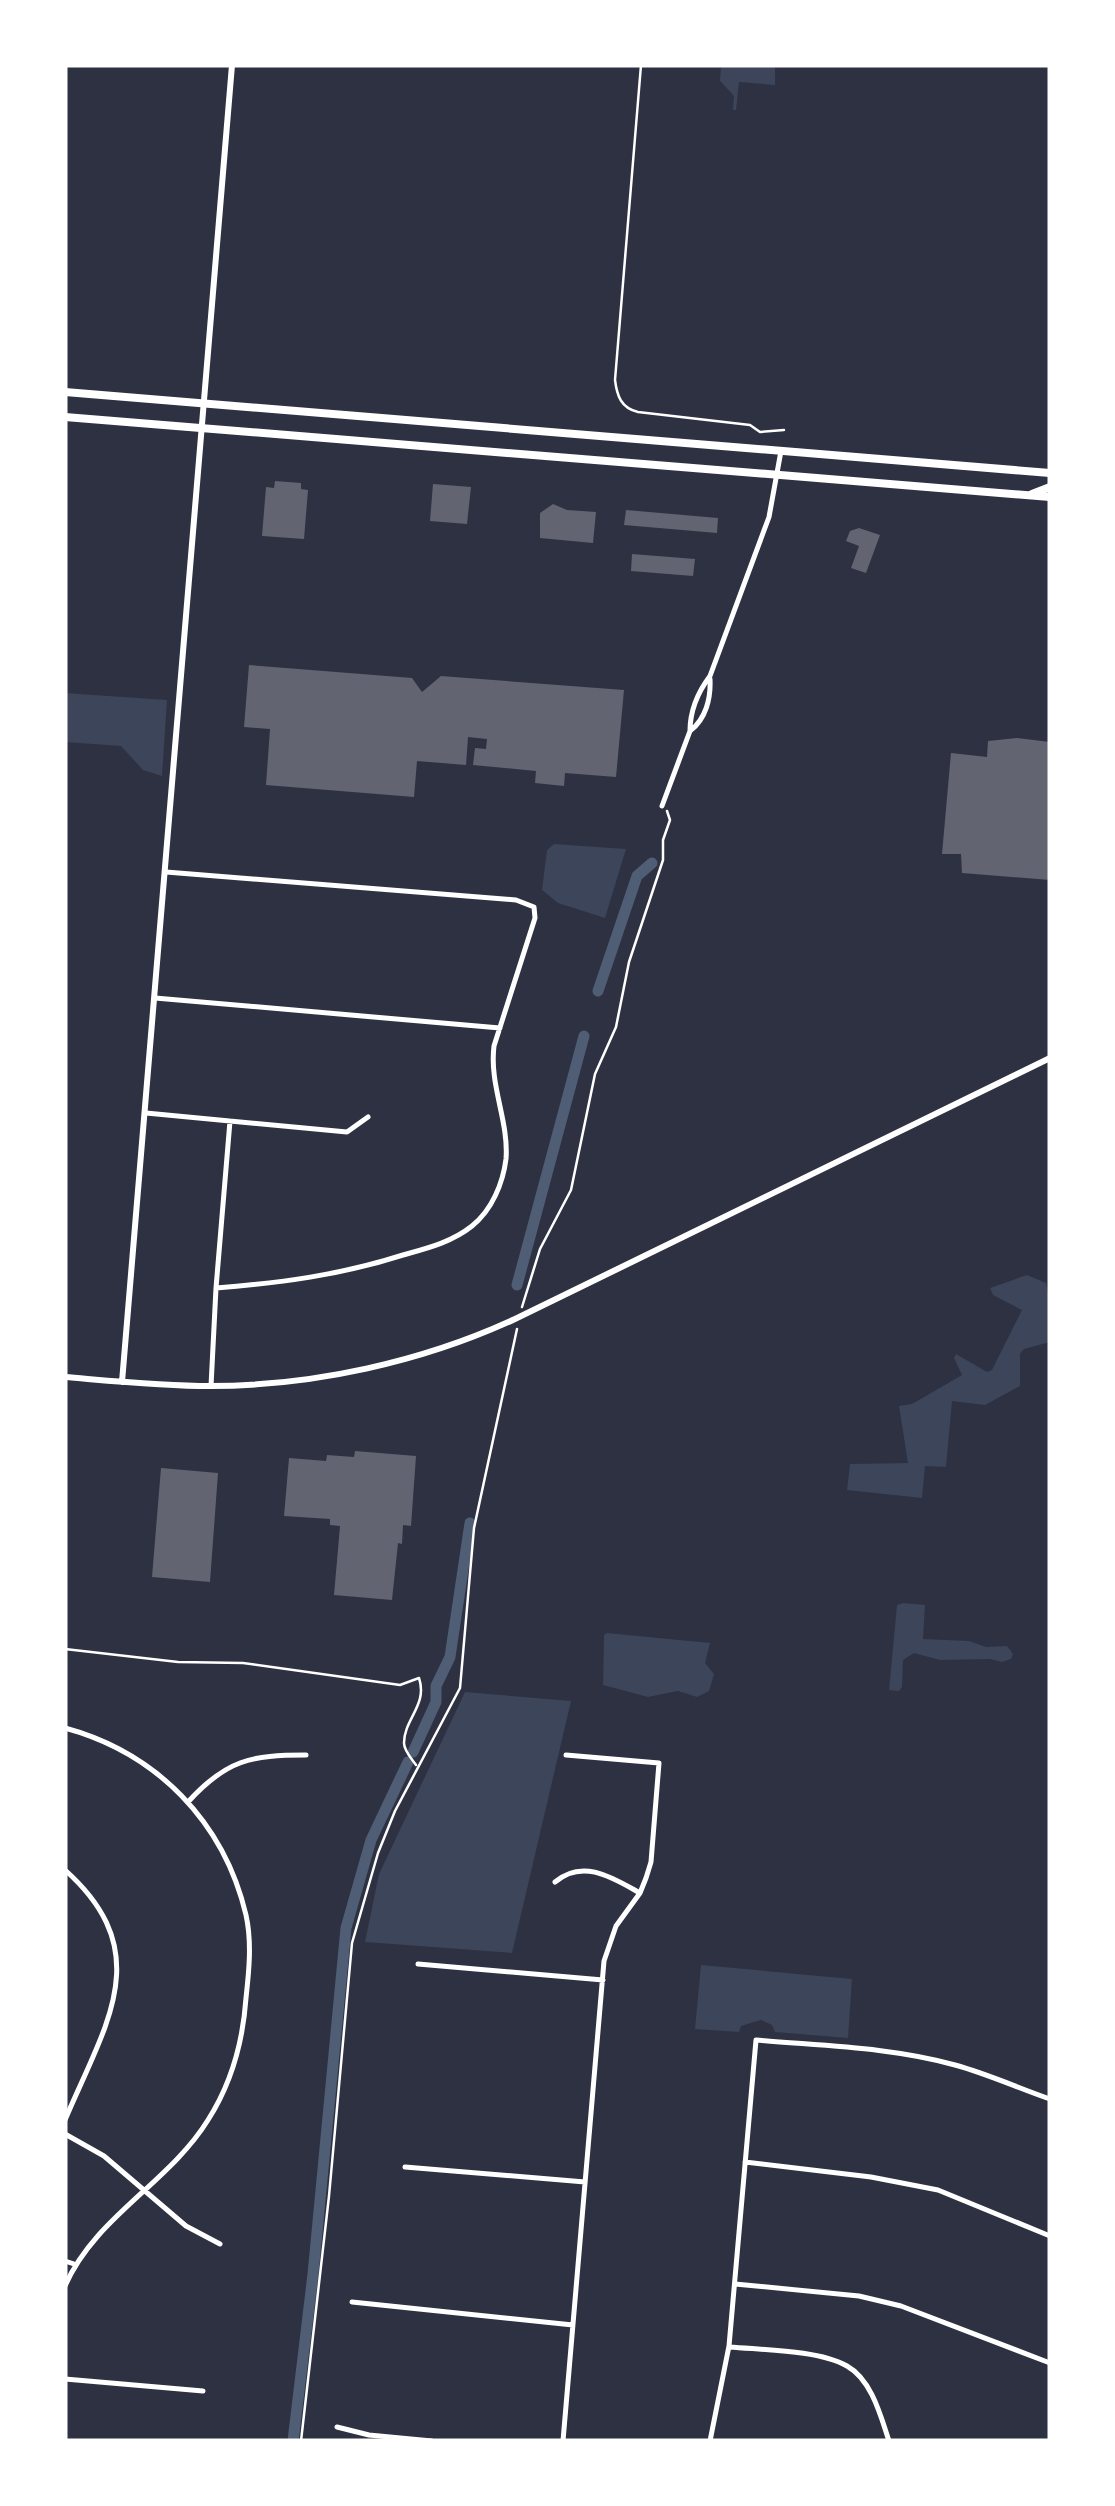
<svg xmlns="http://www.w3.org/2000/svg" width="1115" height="2506" font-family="Manrope,sans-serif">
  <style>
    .green { fill: #3c4559 }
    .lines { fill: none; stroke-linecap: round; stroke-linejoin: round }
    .canal { stroke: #4f5d75; stroke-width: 11 }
    .building { fill: #626471 }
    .path { stroke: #fff; stroke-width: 2.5 }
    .minor { stroke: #fff; stroke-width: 5 }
    .tertiary { stroke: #fff; stroke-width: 6 }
    .secondary { stroke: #fff; stroke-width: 8 }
  </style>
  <rect width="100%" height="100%" fill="#2d3142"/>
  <!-- green -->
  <path class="green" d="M721 65H775V85L739 82 736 110H733L734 96 720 81Z
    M65 693 167 700 162 776 143 770 121 746 65 742Z
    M554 844 626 849 605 918 558 903 542 890 547 850Z
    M1027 1275 1046 1283 1050 1301V1342L1024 1349 1020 1354V1386L985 1405 952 1401 946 1467 925 1466 922 1498 847 1490 850 1464 908 1463 899 1406 912 1404 962 1375 954 1358 956 1354 987 1372 992 1370 1022 1310 993 1295 990 1288Z
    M903 1603 925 1605 923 1639 969 1641 986 1647 1007 1646 1013 1654 1011 1659 1002 1662 990 1659 940 1660 914 1653 903 1660 902 1687 899 1691 889 1690 897 1605Z
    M607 1633 710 1643 705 1663 714 1674 709 1691 697 1697 678 1691 648 1697 603 1685 604 1635Z
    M465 1692 571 1701 512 1953 365 1942 379 1874Z
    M701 1965 852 1979 848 2038 775 2032 772 2025 761 2020 741 2026 739 2032 695 2029Z"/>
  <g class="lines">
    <!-- canal -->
    <path class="canal" d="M598 991 637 876 652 863
      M517 1285 584 1036
      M413 1752 436 1702V1686L450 1657 470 1523
      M293 2441 313 2274 346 1928 371 1840 408 1762"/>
  </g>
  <!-- building -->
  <path class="building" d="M275 481 301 483V489L308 490 304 539 262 536 266 487 274 488Z
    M433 484 471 487 467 524 430 521Z
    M553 504 567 510 596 512 593 543 540 538V513Z
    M626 510 718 518 717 533 624 525Z
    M859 528 880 535 866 573 851 568 859 546 846 541 850 531Z
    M632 554 695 559 693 576 631 571Z
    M249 665 412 678 422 692 441 676 624 690 616 777 565 773 564 786 535 783 536 771 473 765 475 748 486 749 487 739 468 737 466 765 417 761 414 797 266 785 270 729 244 727Z
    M1017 738 1050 742V880L962 873 961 854H942L951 753 987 757 988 741Z
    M355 1451 416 1456 411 1526 403 1525 402 1544 398 1543 392 1600 334 1595 340 1526 330 1525V1519L284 1516 289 1458 326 1461 327 1455 354 1457Z
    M161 1468 218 1473 210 1582 152 1577Z"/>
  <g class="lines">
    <!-- path -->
    <path class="path" d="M641 65 615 380C617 396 621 408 638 412L750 425 760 432 784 430
      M522 1307 540 1249 571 1190 595 1074 616 1027 629 962 663 860V840L670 820 667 811
      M65 1649 178 1662 243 1663 400 1685 419 1678C428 1705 404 1719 404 1743 404 1751 412 1759 416 1765
      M301 2441 329 2196 352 1943 378 1853 395 1811 460 1688 474 1528 517 1329"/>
    <!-- minor -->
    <path class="minor" d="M690 731C706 719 711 698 710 679
      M662 806 690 731C690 710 698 692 710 676L769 517 781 451
      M166 872 516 900 534 907 535 918 494 1046C489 1085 509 1121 506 1159 503 1183 492 1210 472 1226 452 1242 428 1248 403 1255 341 1275 280 1283 216 1288
      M155 998 500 1028
      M146 1113 347 1132 368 1117
      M211 1386 216 1288 230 1121
      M65 1728C157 1753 224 1822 246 1915 252 1942 249 1971 246 1998 243 2041 231 2084 208 2120 169 2183 95 2217 65 2286
      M188 1802C226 1760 251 1755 306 1755
      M65 1870C158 1953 105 2025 65 2120
      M555 1882C583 1858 613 1878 640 1893
      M418 1964 603 1980
      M65 2134 104 2156 186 2226 220 2244
      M745 2162 871 2177 938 2190 1050 2236
      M405 2167 585 2182
      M65 2261 74 2264
      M735 2284 859 2296 901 2306 1050 2363
      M352 2302 573 2325
      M730 2347C763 2350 819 2350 847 2366 872 2380 881 2417 889 2441
      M65 2379 203 2391
      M337 2427 369 2435 432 2441
      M563 2441 604 1961 616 1926 640 1893 646 1878 651 1862 659 1763 566 1755
      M710 2441 729 2346 756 2040C822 2046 890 2047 955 2065 988 2074 1018 2088 1050 2099"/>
    <!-- tertiary -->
    <path class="tertiary" d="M65 1377C113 1381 162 1386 210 1386 313 1386 422 1362 515 1319L1050 1058
      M122 1382 232 65"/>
    <!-- secondary -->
    <path class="secondary" d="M65 392 1050 473
      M65 417 1050 497
      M1032 494 1050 487"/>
  </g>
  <!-- border -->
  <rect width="1115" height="2506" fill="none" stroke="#ffffff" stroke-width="135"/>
</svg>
